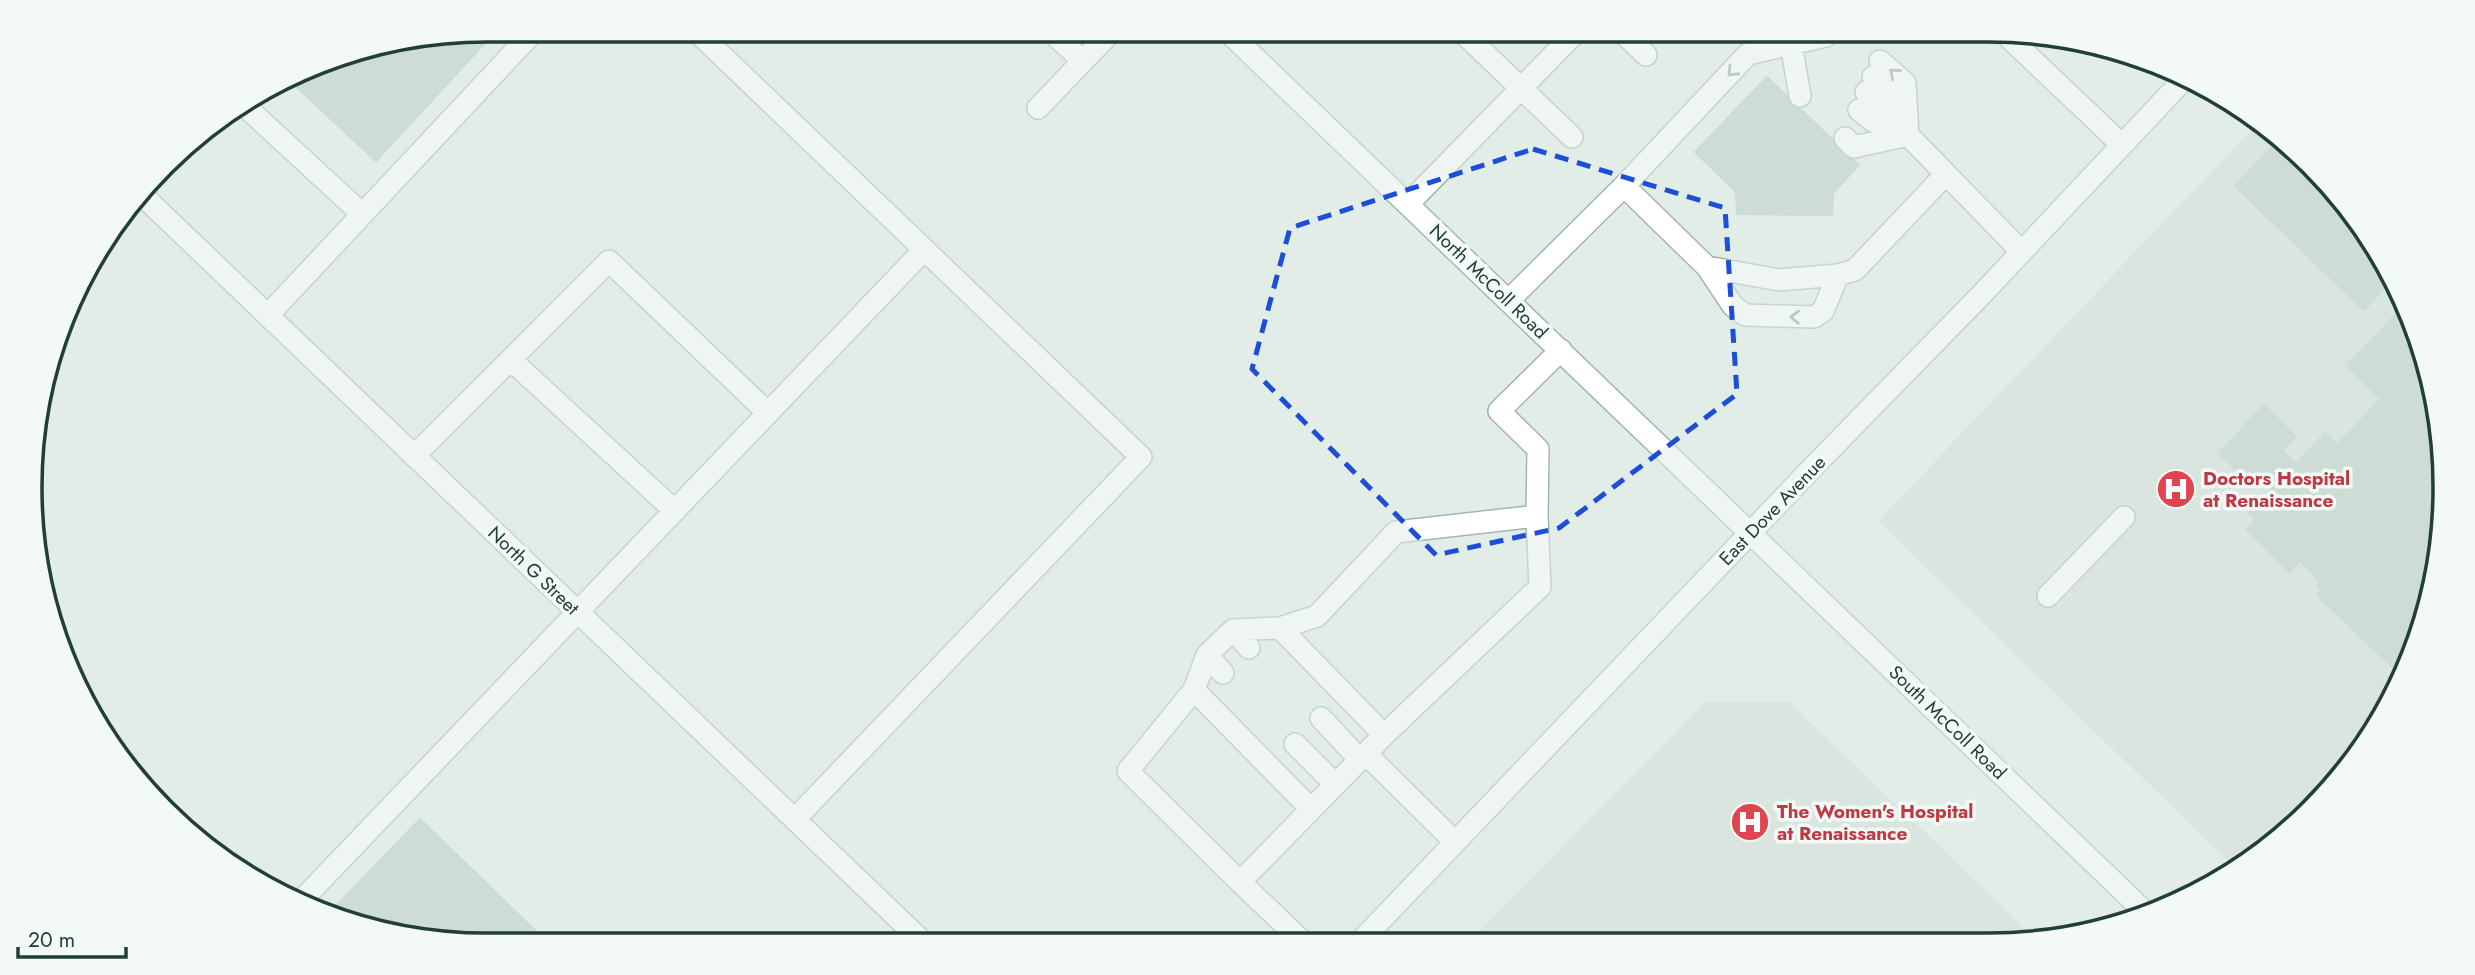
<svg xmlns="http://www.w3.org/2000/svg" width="2475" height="975" font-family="Jost,sans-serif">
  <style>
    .built { fill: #d0dcd7 }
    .building { fill: #b7c7c1; stroke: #b4c6bf; stroke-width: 2 }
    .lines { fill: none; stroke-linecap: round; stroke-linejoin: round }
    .service-casing { stroke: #a4b5af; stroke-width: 24 }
    .minor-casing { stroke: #a4b5af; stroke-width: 24 }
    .secondary-casing { stroke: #9fb9b0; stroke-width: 24 }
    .service { stroke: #fff; stroke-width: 21 }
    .minor { stroke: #fff; stroke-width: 21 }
    .secondary { stroke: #fff; stroke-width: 21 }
    .oneway { stroke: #909e9b }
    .marked { fill: none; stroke: #1d4ed8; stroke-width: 5; stroke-dasharray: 14 9; stroke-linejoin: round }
    .labels { text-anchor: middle; stroke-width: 7; stroke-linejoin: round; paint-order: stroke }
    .street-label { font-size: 19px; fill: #213e37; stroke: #f2f9f6 }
    .health-label { font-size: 19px; font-weight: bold; fill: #be3a42; stroke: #f2f9f6; text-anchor: start }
    .rim { fill: none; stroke: #213e37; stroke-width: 3.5 }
  </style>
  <rect width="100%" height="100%" fill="#e2ede8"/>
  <!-- built -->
  <path class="built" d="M2259 122 2289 143 2350 209 2398 285 2430 369 2444 457 2441 547 2421 634 2368 742 2289 832 2235 868 1878 521Z
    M1705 702H1789L2038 941 1468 943Z"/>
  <!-- building -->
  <path class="building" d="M488 30H497L376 161 291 82 340 54Z
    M1673 30H1690L1682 38Z
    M1767 77 1859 165 1833 193 1832 215 1737 214 1736 192 1695 152Z
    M2281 138 2350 209 2394 278 2364 310 2235 186Z
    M2405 305 2417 336 2410 344 2422 356 2381 399 2347 365Z
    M2417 336 2430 369 2444 457 2441 547 2421 634 2401 675 2317 595 2321 590 2317 586 2321 582 2300 561 2290 572 2246 529 2256 519 2249 513 2325 433 2337 445 2422 356 2410 344Z
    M2264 405 2296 437 2282 451 2296 464 2278 483 2264 470 2250 483 2219 453Z
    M420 819 550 945H488L341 921 328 914Z"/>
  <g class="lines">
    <!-- service casing -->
    <g class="service-casing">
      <path id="service" d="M695 30 1141 457 795 819
        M1049 30 1083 61 1113 30
        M1460 30 1572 137
        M1620 30 1646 55
        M2003 32 2121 144
        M1791 43 1800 96
        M1880 61 1905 83 1908 135
        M1873 77 1893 94 1902 117
        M1866 92 1946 174
        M247 108 361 213
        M1038 108 1083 61
        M1859 110 1873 121 1900 132
        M1845 138 1854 147 1908 135
        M1624 186 1748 54 1826 36
        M1408 204 1578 30
        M1707 267 1733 306 1745 315 1814 317 1823 311 1838 275
        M1509 300 1624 186 1707 267 1779 280 1838 275 1855 270 1946 174 2021 251
        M268 315 535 30
        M511 360 675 511
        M414 456 609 261 768 413
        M2048 596 2124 517
        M1280 628 1384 735
        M1233 630 1280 628 1317 616 1396 532 1537 516
        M1207 655 1223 673
        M1194 690 1311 809
        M1321 718 1360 760
        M1295 744 1335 784
        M1366 754 1455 842
        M1240 882 1128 771 1194 690 1207 655 1233 630 1249 648
        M302 900 924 250
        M1304 943 1240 882 1384 735 1540 587 1537 516 1538 449 1499 411 1561 350"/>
    </g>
    <!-- minor casing -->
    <g class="minor-casing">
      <path id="minor" d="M143 196 925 944"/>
    </g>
    <!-- secondary casing -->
    <g class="secondary-casing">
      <path id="secondary" d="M1226 30 2145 912
        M1359 943 1815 465 1983 293 2186 77"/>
    </g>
    <!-- service -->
    <use href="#service" class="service"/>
    <!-- minor -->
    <use href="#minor" class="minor"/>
    <!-- secondary -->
    <use href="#secondary" class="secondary"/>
  </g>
  <!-- one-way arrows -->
  <defs><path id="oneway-chevron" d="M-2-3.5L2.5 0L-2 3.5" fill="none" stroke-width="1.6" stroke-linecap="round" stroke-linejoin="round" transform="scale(1.75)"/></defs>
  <g class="oneway">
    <use href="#oneway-chevron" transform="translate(1732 72) rotate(133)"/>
    <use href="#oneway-chevron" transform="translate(1894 73) rotate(-140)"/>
    <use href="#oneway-chevron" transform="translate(1795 317) rotate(-178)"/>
  </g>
  <!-- marked area -->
  <path d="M0 0H2475V975H0ZM1533 149 1725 208 1737 394 1559 528 1436 555 1252 369 1290 228Z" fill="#e2ede8" fill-opacity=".55" fill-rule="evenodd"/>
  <path class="marked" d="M1533 149 1725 208 1737 394 1559 528 1436 555 1252 369 1290 228Z"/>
  <!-- icons -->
  <defs>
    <g id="hospital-disc" transform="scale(2.0125)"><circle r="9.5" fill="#e0444e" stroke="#f2f9f6"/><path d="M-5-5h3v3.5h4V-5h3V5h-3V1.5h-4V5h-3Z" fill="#fff"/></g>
  </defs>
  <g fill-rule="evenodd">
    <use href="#hospital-disc" x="2176" y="489"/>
    <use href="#hospital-disc" x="1750" y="822"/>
  </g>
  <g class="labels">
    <!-- street labels -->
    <g class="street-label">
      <text transform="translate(1489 281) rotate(44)" y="7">North McColl Road</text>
      <text transform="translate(1772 510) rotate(-46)" y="7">East Dove Avenue</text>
      <text transform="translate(534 570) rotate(44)" y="7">North G Street</text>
      <text transform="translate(1948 722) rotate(44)" y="7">South McColl Road</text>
    </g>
    <!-- health labels -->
    <g class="health-label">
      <text x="2203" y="485">Doctors Hospital<tspan x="2203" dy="22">at Renaissance</tspan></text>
      <text x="1777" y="818">The Women's Hospital<tspan x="1777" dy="22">at Renaissance</tspan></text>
    </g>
  </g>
  <!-- crop -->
  <path d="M0 0H2475V975H0ZM487 42H1988A445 445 0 0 1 2433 487V488A445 445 0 0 1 1988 933H487A445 445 0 0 1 42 488V487A445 445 0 0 1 487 42Z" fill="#f2f9f6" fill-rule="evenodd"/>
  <path class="rim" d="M487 42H1988A445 445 0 0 1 2433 487V488A445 445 0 0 1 1988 933H487A445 445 0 0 1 42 488V487A445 445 0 0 1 487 42Z"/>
  <!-- scale -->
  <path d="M18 947v10h108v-10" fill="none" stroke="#213e37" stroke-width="3.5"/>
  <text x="28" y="947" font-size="21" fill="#213e37" stroke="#f2f9f6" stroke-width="5" paint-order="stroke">20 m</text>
</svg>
